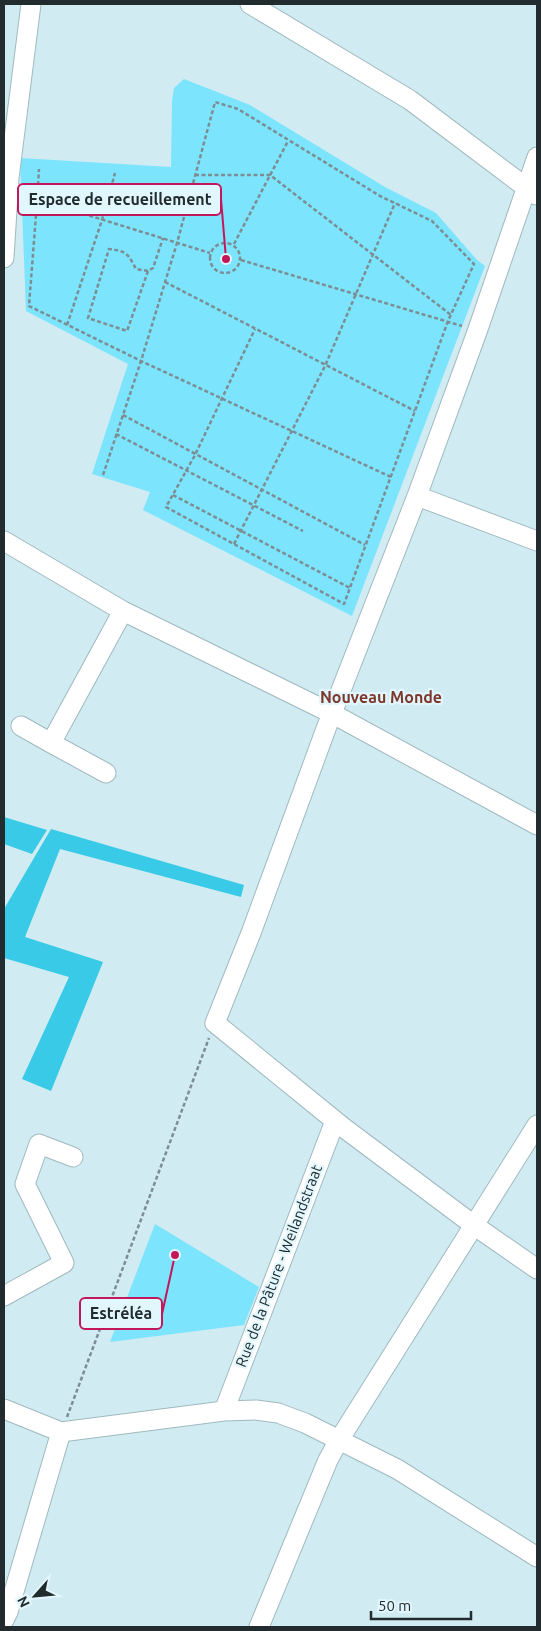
<svg xmlns="http://www.w3.org/2000/svg" width="541" height="1631" font-family="Ubuntu,sans-serif">
  <style>
    .green { fill: #7ce4fc }
    .forest { fill: #38cae7 }
    .lines { fill: none; stroke-linecap: round; stroke-linejoin: round }
    .minor-casing { stroke: #9fb9bf; stroke-width: 21 }
    .path { stroke: #7c8e93; stroke-width: 2.5; stroke-dasharray: 4 2.5; stroke-linecap: butt }
    .minor { stroke: #fff; stroke-width: 19 }
    .labels { text-anchor: middle; stroke-width: 4.5; stroke-linejoin: round; paint-order: stroke }
    .street-label { font-size: 15px; fill: #222c2f; stroke: #e2f7fd }
    .neighbourhood-label { font-size: 16px; font-weight: bold; fill: #7d382b; stroke: #e2f7fd }
    .leader { fill: none; stroke: #c2185b; stroke-width: 2 }
    .callout-dot { fill: #c2185b; stroke: #e2f7fd; stroke-width: 2 }
    .callout { fill: #e2f7fd; stroke: #c2185b; stroke-width: 2 }
    .callout-label { font-size: 16px; text-anchor: middle; font-weight: bold; fill: #222c2f }
  </style>
  <rect width="100%" height="100%" fill="#d1ebf2"/>
  <!-- green -->
  <path class="green" d="M184 79 250 105 385 187 436 213 477 260 485 266 352 616 143 510 150 492 92 474 128 364 26 311 20 158 171 167 172 101 174 88Z
    M155 1224 259 1287 244 1325 110 1342Z"/>
  <!-- forest -->
  <path class="forest" d="M4 817 47 830 32 854 4 844Z
    M51 829 244 885 241 897 60 849 25 937 103 962 51 1091 22 1079 69 977 4 958V909Z"/>
  <g class="lines">
    <!-- minor casing -->
    <g class="minor-casing">
      <path id="minor" d="M250 4 410 100 536 195
        M537 157 477 332 417 496 327 726 251 933 215 1023 344 1128 475 1226 537 1269
        M8 191 37 200
        M4 258 9 178 31 4
        M417 496 537 541
        M4 541 123 611 333 714 537 825
        M21 726 51 743 123 611
        M51 743 106 773
        M4 1296 64 1263 25 1184 39 1144 73 1157
        M4 1409 61 1432 224 1411 256 1410 278 1413 305 1423 397 1469 537 1557
        M224 1411 335 1121
        M4 1620 8 1612 61 1432
        M259 1627 328 1460 339 1440 537 1125"/>
    </g>
    <!-- path -->
    <path class="path" d="M195 175H270L451 315
      M38 185 39 169
      M52 204 210 253
      M36 215 29 306 141 361 391 477
      M210 258a15 15 0 1 1 30 0a15 15 0 1 1-30 0Z
      M234 244 288 141
      M241 260 462 326
      M148 271 127 331 88 318 109 249C127 251 128 254 136 269L148 271 153 268 163 238
      M165 282 415 411
      M67 325 102 220 115 173
      M123 415 365 545
      M116 434 303 531
      M103 475 141 361 177 243 215 102 238 109 380 196 432 221 474 264 448 321 344 604 166 507 195 455 255 329
      M173 495 350 588
      M234 544 325 366 395 203
      M67 1417 209 1038"/>
    <!-- minor -->
    <use href="#minor" class="minor"/>
  </g>
  <g class="labels">
    <!-- street labels -->
    <g class="street-label">
      <text transform="translate(279 1266) rotate(-69)" y="5">Rue de la Pâture - Weilandstraat</text>
    </g>
    <!-- neighbourhood labels -->
    <g class="neighbourhood-label">
      <text x="381" y="703">Nouveau Monde</text>
    </g>
  </g>
  <!-- callouts -->
  <path class="leader" d="M226 259L221 199M175 1255L162 1314"/>
  <g class="callout-dot">
    <circle cx="226" cy="259" r="5"/>
    <circle cx="175" cy="1255" r="5"/>
  </g>
  <g class="callout">
    <rect x="18" y="184" width="203" height="31" rx="5"/>
    <rect x="80" y="1298" width="82" height="31" rx="5"/>
  </g>
  <g class="callout-label">
    <text x="120" y="205">Espace de recueillement</text>
    <text x="121" y="1319">Estréléa</text>
  </g>
  <!-- border -->
  <rect width="541" height="1631" fill="none" stroke="#222c2f" stroke-width="10"/>
  <!-- north arrow -->
  <g transform="translate(35 1596) rotate(243)" stroke="#e2f7fd" stroke-width="4" paint-order="stroke">
  <path d="M0-4L9 19L0 12L-9 19Z" fill="#222c2f"/>
  <text y="-8" font-size="14" font-weight="bold" text-anchor="middle" fill="#222c2f">N</text>
  </g>
  <!-- scale -->
  <path d="M371 1611v8h100v-8" fill="none" stroke="#222c2f" stroke-width="2.5"/>
  <text x="378" y="1611" font-size="15" fill="#222c2f" stroke="#e2f7fd" stroke-width="4" paint-order="stroke">50 m</text>
</svg>
